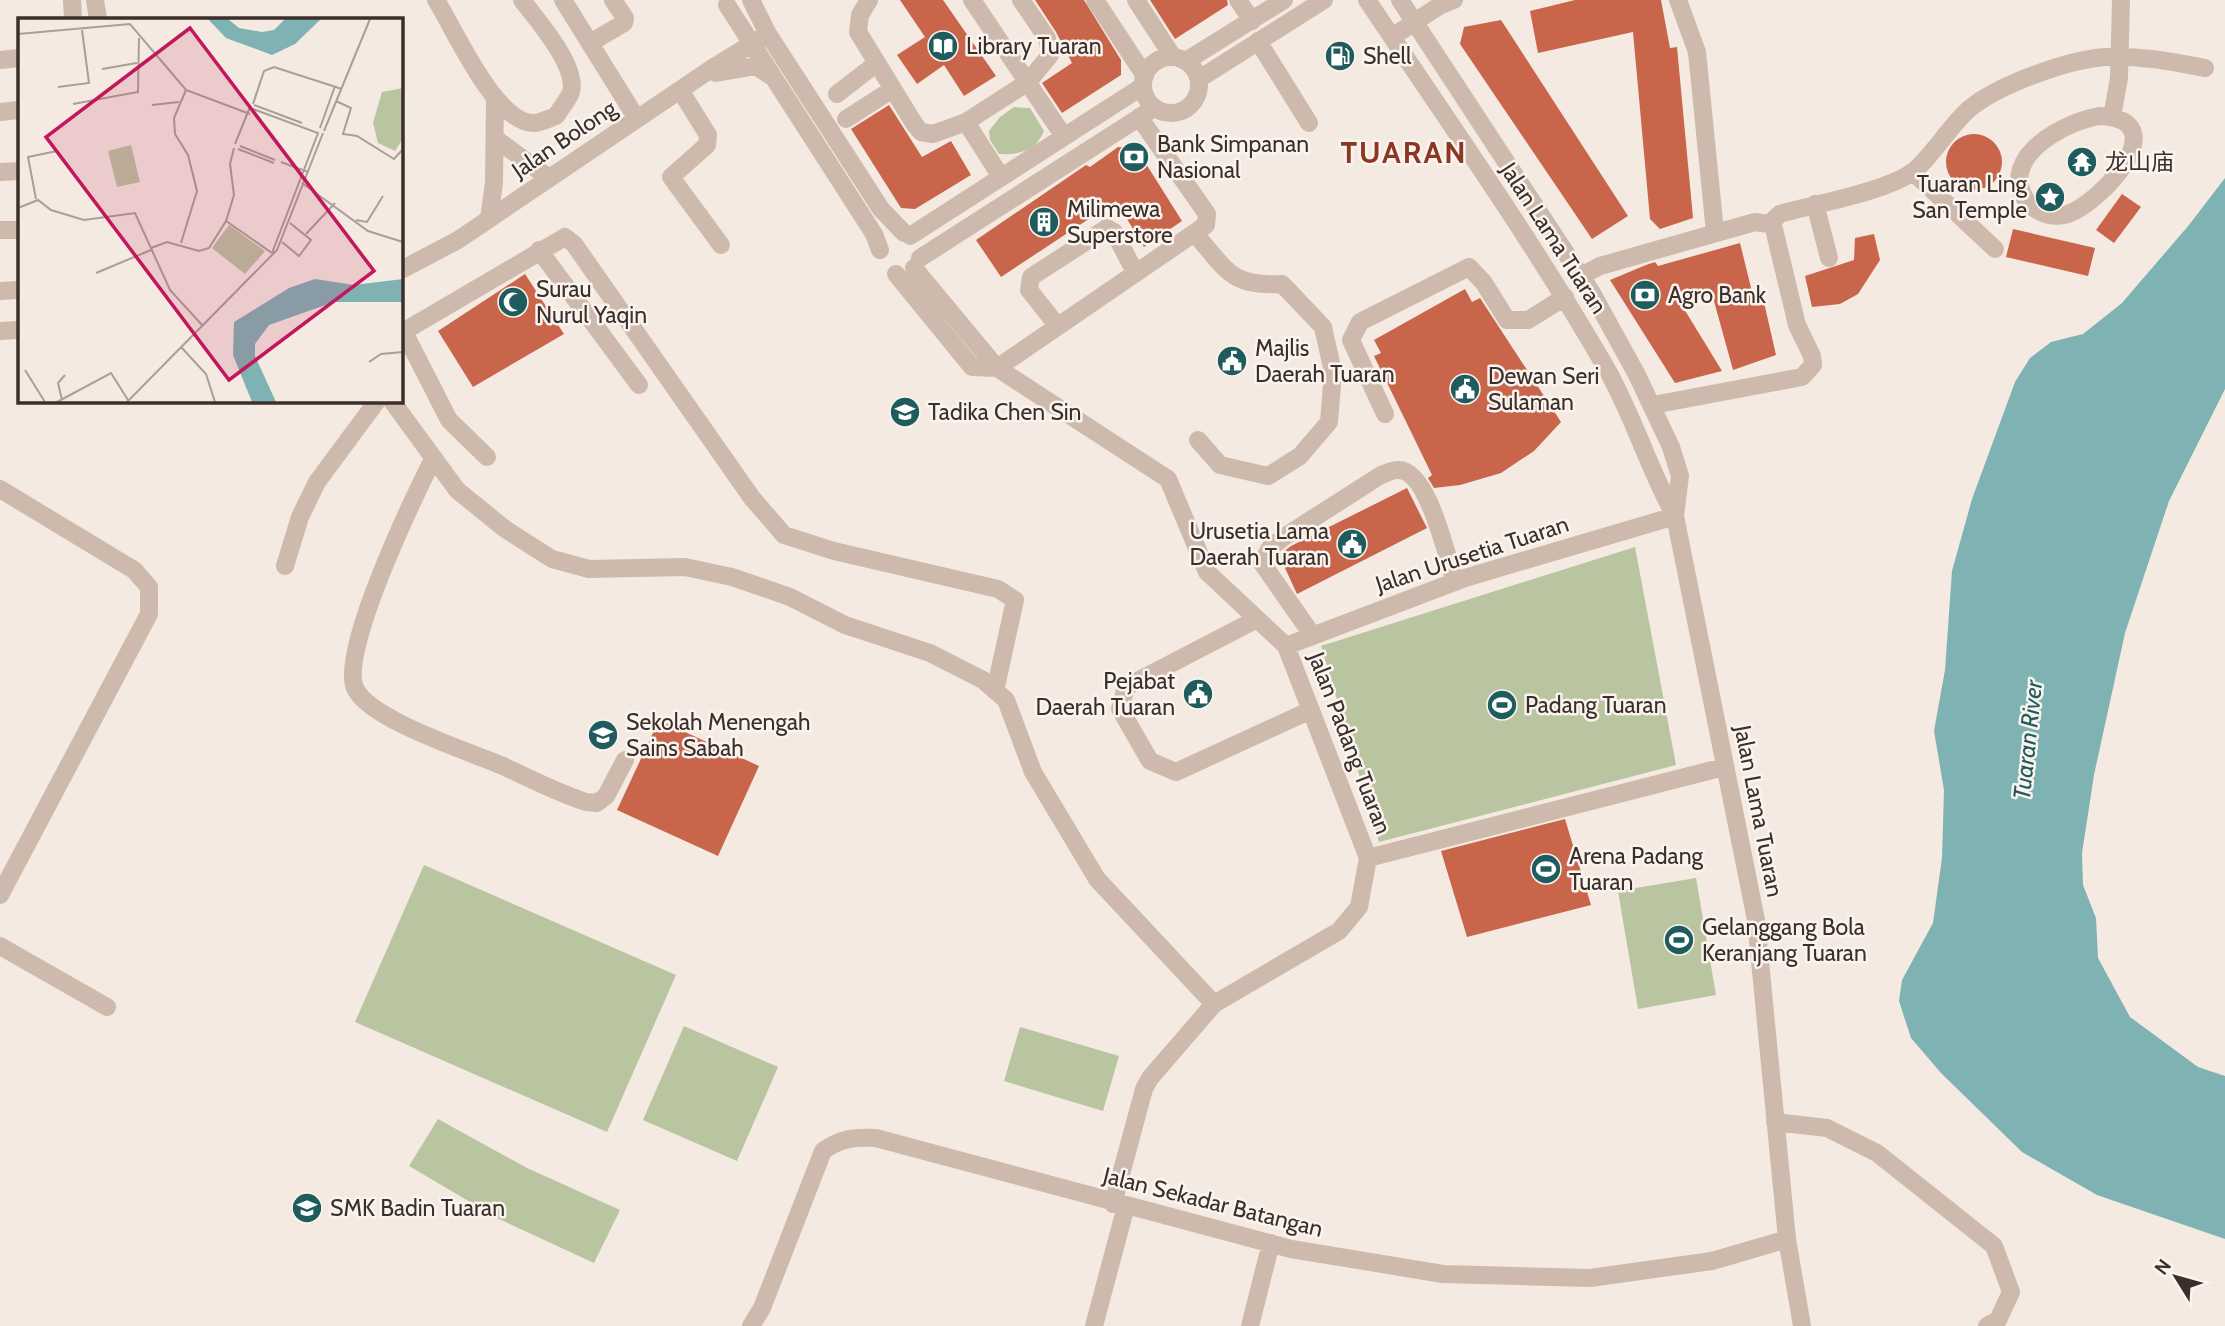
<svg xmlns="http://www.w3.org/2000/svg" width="2225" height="1326" font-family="Cabin,'Noto Sans SC',sans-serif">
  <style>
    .green { fill: #b9c4a0 }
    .water { fill: #7fb2b2 }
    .building { fill: #c8654b }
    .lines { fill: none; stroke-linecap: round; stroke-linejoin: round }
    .minor { stroke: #cdbaac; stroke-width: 18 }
    .labels { text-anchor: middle; stroke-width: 5; stroke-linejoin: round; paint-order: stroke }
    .poi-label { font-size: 23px; fill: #3b2f2b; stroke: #fbf4ee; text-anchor: start }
    .street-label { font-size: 23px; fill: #3b2f2b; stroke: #fbf4ee }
    .water-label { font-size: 24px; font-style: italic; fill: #1f5c5e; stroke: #fbf4ee }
    .district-label { font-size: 30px; font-weight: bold; letter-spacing: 2px; fill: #8c3722; stroke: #fbf4ee }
    .inset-road { fill: none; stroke: #aa9f98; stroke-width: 2 }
    .view { fill: #c2185b; fill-opacity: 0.15; stroke: #c2185b; stroke-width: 3.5 }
    .inset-edge { fill: none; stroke: #3b2f2b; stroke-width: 3.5 }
  </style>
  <rect width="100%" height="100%" fill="#f4eae1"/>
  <!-- green -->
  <path class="green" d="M1014 107 1030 108 1044 131C1036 151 1019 155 999 154L990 140 989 131 1000 117Z
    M1635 547 1676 765 1379 842 1321 646Z
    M424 865 676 975 607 1132 355 1022Z
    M1696 878 1716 995 1638 1009 1618 891Z
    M684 1026 778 1067 737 1161 643 1120Z
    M1020 1027 1119 1056 1103 1111 1004 1081Z
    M438 1119 527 1168 620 1210 594 1263 499 1219 409 1166Z"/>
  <!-- water -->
  <path class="water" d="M2225 178V389L2169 501 2125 633 2094 775 2082 853 2083 885 2096 918 2098 958 2130 1017 2198 1067 2225 1076V1239L2097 1195 2022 1152 1941 1073 1911 1038 1899 1001 1902 980 1933 923 1942 858 1944 790 1934 731 1945 670 1952 571 1972 499 2015 382 2030 358 2051 342 2083 334 2122 303 2189 225Z"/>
  <!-- building -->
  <path class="building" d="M900 0H943L996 76 964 96 944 65 917 84 897 55 925 37Z
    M1035 0H1084L1121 60V75L1062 113 1042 83 1072 63 1056 32Z
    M1150 0H1227L1228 5 1175 39Z
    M1575 0H1661L1670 48 1677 47 1693 218 1660 229 1650 219 1633 32 1538 53 1530 11Z
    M1501 20 1628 216 1592 239 1460 44 1464 27Z
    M889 105 922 157 951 141 971 175 915 209 901 208 851 129Z
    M1946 162a28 28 0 1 1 56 0a28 28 0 1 1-56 0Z
    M1118 147 1136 148 1182 221 1144 247 1116 201 1001 277 976 240 1086 165 1090 167Z
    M2122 194 2141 207 2114 243 2096 230Z
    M2013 229 2095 248 2088 276 2006 257Z
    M1874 234 1880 260 1858 294 1840 304 1812 307 1805 276 1854 260 1855 238Z
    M1740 243 1754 300 1763 298 1776 355 1733 370 1712 294 1681 304 1722 371 1675 383 1610 280 1646 265 1655 262 1658 266Z
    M525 274 564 334 473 387 438 331Z
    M1465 289 1472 302 1480 298 1561 422 1534 451 1501 473 1460 485 1434 488 1428 478 1432 475 1374 356 1381 353 1374 340Z
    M1407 488 1427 528 1297 594 1279 555 1291 546Z
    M659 720 759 766 718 856 617 810Z
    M1565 819 1591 905 1467 937 1441 851Z"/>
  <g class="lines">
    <!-- minor -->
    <path class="minor" d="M72 0 73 19
      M95 0 98 19
      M436 0C455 30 496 125 535 123 542 122 550 118 556 116 560 109 568 100 571 92 578 66 537 20 522 0
      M563 0 637 119
      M751 0 768 34 881 209 904 233
      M869 0 860 15 858 32 915 125 921 132 933 134 966 122 1001 177
      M972 0 1063 135
      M1095 0 1145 76
      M1136 0 1173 57
      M1238 0 1252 21
      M1367 0C1448 121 1532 240 1605 366 1633 414 1648 468 1675 516
      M1400 0 1592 293 1637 375 1671 447 1680 476 1675 516 1756 920 1787 1239 1802 1326
      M1678 0 1697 52 1715 232
      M727 5 874 234 880 250
      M1392 37 1439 6 1454 0
      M1258 41 1309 123
      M590 43 624 23 625 18 613 0
      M1143 85a28 28 0 1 1 56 0a28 28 0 1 1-56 0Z
      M0 60 19 58
      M1186 61 1284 0
      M716 73 756 66 771 76
      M1199 79 1324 0
      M680 90 708 135 707 145 671 177 721 245
      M837 94 877 63
      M0 112 19 110
      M2099 116C2178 119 2102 202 2068 214 2041 223 2012 197 2021 169 2030 141 2072 121 2099 116Z
      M2112 117 2119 78 2121 0
      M846 119 893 89
      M966 122 1028 82 1050 55 1047 38 1021 0
      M496 139 549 178
      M0 172 19 171
      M1913 172 1995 249
      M1815 204 1829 258
      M489 219 494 183 495 99
      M1769 224 1780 214C1815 204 1883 192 1911 173 1928 162 1949 127 1968 110 1997 85 2067 60 2105 57 2138 55 2173 62 2205 68
      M0 230H19
      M1194 233C1227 269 1229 287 1282 284L1323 327 1333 372 1329 422 1300 456 1268 476 1220 465 1198 440
      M910 236 1143 86
      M539 250 639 385
      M920 258 1154 108
      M914 268 997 368 1168 479 1207 572 1286 646 1368 858 1359 907 1339 931 1214 1004 1150 1078 1144 1089 1113 1204
      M401 270 458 240 711 69 768 34
      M896 274 972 367 997 368 1206 225 1207 214 1139 117
      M1581 276 1600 266 1755 222 1769 224 1774 229 1797 325 1812 356 1813 365 1802 377 1653 405
      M0 291 19 290
      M1056 324 1029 290 1031 277 1107 228 1114 232 1135 272
      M0 331 19 330
      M404 332 449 420 487 457
      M401 333 565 237 574 244 752 498 784 535 834 551 998 589 1015 600 995 691
      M392 401 457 490 505 529 552 559 589 569 685 567 732 577 790 597 845 625 930 653 983 680 1006 700 1033 772 1097 879 1214 1004
      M1385 414 1351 340 1360 322 1469 267 1484 283 1507 320H1528L1565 297
      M433 459C414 497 339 652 355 688 369 720 471 752 503 766 531 779 558 793 586 802L597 803 606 796 625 760
      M0 489 134 570 149 587V614L0 895
      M285 566 300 517 317 482 377 401
      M1257 619 1126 687 1120 709 1150 761 1176 772 1311 710
      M1313 636 1262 563 1270 548 1284 537 1381 475C1385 474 1392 470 1397 470 1428 467 1447 558 1455 582
      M1286 646 1465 578 1675 516
      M1368 858 1724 767
      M0 946 107 1007
      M1775 1122 1827 1128 1877 1153 1994 1246 2011 1292 1998 1320 1987 1326
      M751 1326 762 1308 823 1151C841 1138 854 1137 876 1138L1291 1249 1443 1274 1590 1278 1712 1261 1787 1239
      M1094 1326 1126 1206
      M1250 1326 1271 1243"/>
  </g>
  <!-- icons -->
  <defs>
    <g id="library-disc" transform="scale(1.575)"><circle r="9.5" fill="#1f5c5e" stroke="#fbf4ee"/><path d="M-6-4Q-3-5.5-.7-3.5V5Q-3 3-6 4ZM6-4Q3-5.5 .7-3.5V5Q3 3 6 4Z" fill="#fff"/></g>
    <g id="fuel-disc" transform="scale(1.575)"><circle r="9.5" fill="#1f5c5e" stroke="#fbf4ee"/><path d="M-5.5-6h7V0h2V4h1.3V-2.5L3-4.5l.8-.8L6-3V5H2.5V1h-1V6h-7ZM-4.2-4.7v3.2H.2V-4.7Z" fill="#fff"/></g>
    <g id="bank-disc" transform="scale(1.575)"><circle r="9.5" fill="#1f5c5e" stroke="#fbf4ee"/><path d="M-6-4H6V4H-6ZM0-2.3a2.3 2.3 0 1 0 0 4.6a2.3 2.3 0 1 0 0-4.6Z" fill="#fff"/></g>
    <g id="temple-disc" transform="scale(1.575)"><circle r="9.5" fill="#1f5c5e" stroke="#fbf4ee"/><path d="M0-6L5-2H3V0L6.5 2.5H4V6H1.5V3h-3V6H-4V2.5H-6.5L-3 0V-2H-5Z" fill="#fff"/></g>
    <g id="sight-disc" transform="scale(1.575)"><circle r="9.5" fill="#1f5c5e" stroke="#fbf4ee"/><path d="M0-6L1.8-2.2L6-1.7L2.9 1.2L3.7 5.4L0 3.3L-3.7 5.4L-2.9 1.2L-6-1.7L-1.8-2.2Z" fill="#fff"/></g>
    <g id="building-disc" transform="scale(1.575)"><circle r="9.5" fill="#1f5c5e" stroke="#fbf4ee"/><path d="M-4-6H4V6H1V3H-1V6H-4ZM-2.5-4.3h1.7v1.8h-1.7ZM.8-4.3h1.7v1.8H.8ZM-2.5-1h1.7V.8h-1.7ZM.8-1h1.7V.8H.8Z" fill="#fff"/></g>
    <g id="mosque-disc" transform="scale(1.575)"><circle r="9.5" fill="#1f5c5e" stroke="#fbf4ee"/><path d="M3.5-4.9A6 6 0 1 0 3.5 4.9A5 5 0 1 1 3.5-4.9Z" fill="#fff"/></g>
    <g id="civic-disc" transform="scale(1.575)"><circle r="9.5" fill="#1f5c5e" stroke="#fbf4ee"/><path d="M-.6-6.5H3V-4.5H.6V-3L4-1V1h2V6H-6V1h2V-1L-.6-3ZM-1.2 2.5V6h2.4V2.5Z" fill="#fff"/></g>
    <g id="school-disc" transform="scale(1.575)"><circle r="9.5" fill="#1f5c5e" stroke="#fbf4ee"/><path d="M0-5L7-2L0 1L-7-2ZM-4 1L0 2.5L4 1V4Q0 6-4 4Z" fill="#fff"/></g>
    <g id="stadium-disc" transform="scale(1.575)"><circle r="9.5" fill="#1f5c5e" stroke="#fbf4ee"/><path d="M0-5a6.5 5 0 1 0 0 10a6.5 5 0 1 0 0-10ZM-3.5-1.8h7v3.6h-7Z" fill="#fff"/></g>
  </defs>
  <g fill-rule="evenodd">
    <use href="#library-disc" x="943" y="46"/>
    <use href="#fuel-disc" x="1340" y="56"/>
    <use href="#bank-disc" x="1134" y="157"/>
    <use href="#temple-disc" x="2082" y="162"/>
    <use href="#sight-disc" x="2050" y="197"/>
    <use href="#building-disc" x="1044" y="222"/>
    <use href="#bank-disc" x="1645" y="295"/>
    <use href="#mosque-disc" x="513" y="302"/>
    <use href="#civic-disc" x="1232" y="361"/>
    <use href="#civic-disc" x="1465" y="389"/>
    <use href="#school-disc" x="905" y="412"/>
    <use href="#civic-disc" x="1352" y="544"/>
    <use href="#civic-disc" x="1198" y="694"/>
    <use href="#stadium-disc" x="1502" y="705"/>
    <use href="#school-disc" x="603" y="735"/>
    <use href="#stadium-disc" x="1546" y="869"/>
    <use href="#stadium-disc" x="1679" y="940"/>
    <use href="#school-disc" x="307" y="1208"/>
  </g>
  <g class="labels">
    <!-- poi labels -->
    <g class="poi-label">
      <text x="966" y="54">Library Tuaran</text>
      <text x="1363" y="64">Shell</text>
      <text x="1157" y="152">Bank Simpanan<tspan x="1157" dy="26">Nasional</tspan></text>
      <text x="2105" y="170">龙山庙</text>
      <text x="2027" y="192" text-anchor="end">Tuaran Ling<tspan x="2027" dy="26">San Temple</tspan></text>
      <text x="1067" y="217">Milimewa<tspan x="1067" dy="26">Superstore</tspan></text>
      <text x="536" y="297">Surau<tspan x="536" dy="26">Nurul Yaqin</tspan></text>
      <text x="1668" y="303">Agro Bank</text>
      <text x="1255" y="356">Majlis<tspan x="1255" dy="26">Daerah Tuaran</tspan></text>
      <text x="1488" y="384">Dewan Seri<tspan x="1488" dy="26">Sulaman</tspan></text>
      <text x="928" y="420">Tadika Chen Sin</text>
      <text x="1329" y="539" text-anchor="end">Urusetia Lama<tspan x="1329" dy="26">Daerah Tuaran</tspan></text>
      <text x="1175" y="689" text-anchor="end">Pejabat<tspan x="1175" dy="26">Daerah Tuaran</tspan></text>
      <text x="1525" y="713">Padang Tuaran</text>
      <text x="626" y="730">Sekolah Menengah<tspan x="626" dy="26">Sains Sabah</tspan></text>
      <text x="1569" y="864">Arena Padang<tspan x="1569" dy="26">Tuaran</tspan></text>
      <text x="1702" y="935">Gelanggang Bola<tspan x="1702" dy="26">Keranjang Tuaran</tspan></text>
      <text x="330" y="1216">SMK Badin Tuaran</text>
    </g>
    <!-- street labels -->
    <g class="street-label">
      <text transform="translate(564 139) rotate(-34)" y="8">Jalan Bolong</text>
      <text transform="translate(1554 238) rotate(57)" y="8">Jalan Lama Tuaran</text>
      <text transform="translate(1472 554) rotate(-18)" y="8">Jalan Urusetia Tuaran</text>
      <text transform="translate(1350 743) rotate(69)" y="8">Jalan Padang Tuaran</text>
      <text transform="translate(1759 811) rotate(79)" y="8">Jalan Lama Tuaran</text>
      <text transform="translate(1213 1202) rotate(14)" y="8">Jalan Sekadar Batangan</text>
    </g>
    <!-- water labels -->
    <g class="water-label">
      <text transform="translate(2028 740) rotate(-84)" y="8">Tuaran River</text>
    </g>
    <!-- district labels -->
    <g class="district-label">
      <text x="1404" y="163">TUARAN</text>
    </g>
  </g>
  <!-- overview -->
  <g transform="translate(18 18)">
    <rect width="385" height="385" fill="#f4eae1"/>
    <path d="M385 70V121L377 133 360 125 355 105 364 74ZM113 127 122 164 99 169 90 133ZM211 207 247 233 227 256 194 230Z" fill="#b9c4a0"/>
    <path d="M190 1H210L221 10 244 14 256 12 267 1H303L277 26 254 37 208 20ZM297 261 336 267 385 261V284H316L251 307 237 326V338L258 384H234L215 337 216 304 271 270Z" fill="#7fb2b2"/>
    <path class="inset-road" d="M0 16 112 6 168 72 232 96M84 51 119 45M40 69 71 65 64 12M318 83 333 90 325 116 339 118 376 141 385 131M55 86 120 74 121 20M235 86 246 53 256 49 324 71M134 87 161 84M236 87 284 105M235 91 300 115 254 235M302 110 317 68M306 113 352 1M217 126 232 89M222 128 257 142M220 131 256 145M263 144 290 154M284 165 350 213 385 224M18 181 10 139 39 133M0 190 20 182 33 192 66 202 117 195 152 272 184 307M338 202 349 204 365 178M208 203 254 235M288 216 317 185M264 224 281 238 293 222 272 205M163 225 179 173 170 137 157 116 156 100 168 72M133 230 149 224 181 233 191 230 208 203 216 177 212 146 216 130M78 255 133 232M163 329 188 356 197 384M351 344 363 336 385 334M7 352 27 384M44 382 40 365 47 357M39 384 93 355 110 382M109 384 259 232 305 115"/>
    <path class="view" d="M172 10 356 253 211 362 28 119Z"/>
    <rect width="385" height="385" class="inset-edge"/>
  </g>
  <!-- north arrow -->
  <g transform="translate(2176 1277) rotate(307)" stroke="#fbf4ee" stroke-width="5" paint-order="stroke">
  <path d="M0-5L12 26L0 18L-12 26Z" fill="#3b2f2b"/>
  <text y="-10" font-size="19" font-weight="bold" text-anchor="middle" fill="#3b2f2b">N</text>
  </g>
</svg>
